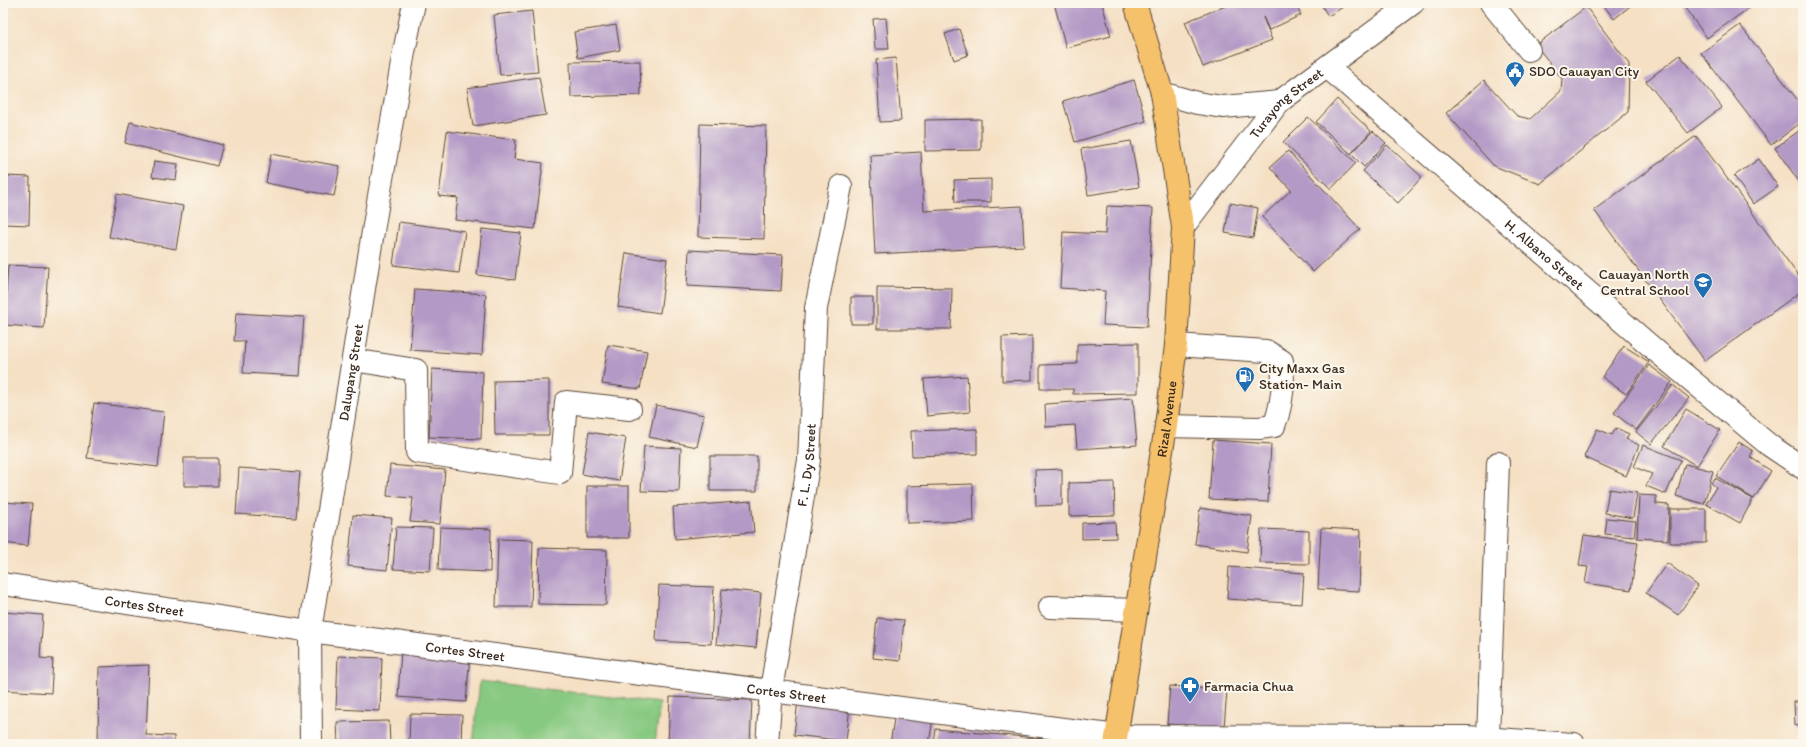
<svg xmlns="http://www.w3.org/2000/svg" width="1806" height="747" font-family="Itim,sans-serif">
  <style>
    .pitch { fill: #87c981; stroke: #617a50 }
    .building { fill: #b39ac6 }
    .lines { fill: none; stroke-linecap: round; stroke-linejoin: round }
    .minor-casing { stroke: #574537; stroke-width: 24 }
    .major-casing { stroke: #574537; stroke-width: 24 }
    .minor { stroke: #fff; stroke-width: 22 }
    .major { stroke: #f5c16b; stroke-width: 22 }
    .labels { text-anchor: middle; stroke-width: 4; stroke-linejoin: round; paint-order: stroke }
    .poi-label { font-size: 14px; fill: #3b2a1e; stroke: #fbf7ec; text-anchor: start }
    .street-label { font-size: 14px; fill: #3b2a1e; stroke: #fbf7ec }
  </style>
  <rect width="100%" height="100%" fill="#fbf7ec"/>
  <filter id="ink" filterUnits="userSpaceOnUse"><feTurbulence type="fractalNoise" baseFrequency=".025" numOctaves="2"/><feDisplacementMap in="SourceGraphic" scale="8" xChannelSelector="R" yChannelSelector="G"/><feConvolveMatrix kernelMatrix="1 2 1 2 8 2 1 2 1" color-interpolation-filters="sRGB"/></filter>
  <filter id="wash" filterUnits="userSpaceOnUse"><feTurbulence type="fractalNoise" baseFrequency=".012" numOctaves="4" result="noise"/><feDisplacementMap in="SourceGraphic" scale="16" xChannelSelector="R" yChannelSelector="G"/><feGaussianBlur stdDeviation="0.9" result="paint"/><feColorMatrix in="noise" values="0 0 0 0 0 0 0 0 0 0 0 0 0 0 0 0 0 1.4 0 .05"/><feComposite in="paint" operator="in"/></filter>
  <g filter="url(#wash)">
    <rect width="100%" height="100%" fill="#f5e0c4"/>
    <!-- pitch -->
    <path class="pitch" d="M480 681 660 703 655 744H473Z"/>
    <g id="blocks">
      <!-- building -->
      <path class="building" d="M1054 3H1102L1111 36 1066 48Z
        M1233 3H1295L1301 15 1269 30 1263 17 1272 40 1203 67 1185 22Z
        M1320 3H1350L1328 16Z
        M1602 3H1634L1614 19Z
        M1684 3H1756L1707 38 1682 4Z
        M1586 7 1629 64 1628 112 1540 184 1494 166 1446 113 1484 80 1517 116 1530 119 1561 91 1562 79 1536 45Z
        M532 11 538 72 500 75 494 15Z
        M886 18 889 49H875L873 19Z
        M616 25 620 50 578 58 574 32Z
        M1740 25 1803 107V121L1771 145 1701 53Z
        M959 29 968 55 954 60 945 34Z
        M1680 55 1722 107 1688 133 1646 81Z
        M896 58 901 121 880 122 876 60Z
        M640 61 641 95 571 97 570 62Z
        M539 77 546 115 473 126 467 88Z
        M1134 80 1146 121 1075 142 1063 101Z
        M1337 99 1371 131 1351 154 1316 122Z
        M1308 117 1356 163 1331 189 1283 142Z
        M981 119V150L925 151V120Z
        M130 122 223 145 217 166 125 143Z
        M700 124 766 126 764 239 698 237Z
        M1803 128V187L1775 148Z
        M447 131 516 140 514 159 543 163 535 229 455 220 458 198 439 196Z
        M1373 131 1386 143 1364 167 1351 154Z
        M1696 136 1803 282V290L1705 361 1594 210Z
        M1131 141 1139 187 1088 195 1081 149Z
        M1387 145 1422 177 1398 203 1363 171Z
        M1288 151 1360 229 1313 272 1262 217 1291 190 1270 167Z
        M921 152 924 211 1022 206 1024 246 875 254 870 155Z
        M271 154 340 166 334 196 266 183Z
        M1759 159 1778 187 1753 204 1734 176Z
        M154 161 178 164 176 180 152 177Z
        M3 176 30 177 29 225 3 224Z
        M991 179V202H955L954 180Z
        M117 194 183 206 176 249 109 237Z
        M1230 203 1258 208 1253 238 1225 233Z
        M1107 206 1153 208 1147 327 1103 325 1105 291 1060 288 1063 232 1105 234Z
        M399 222 465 231 459 273 393 265Z
        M482 229 521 233 515 280 477 275Z
        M689 250 783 255 781 291 687 286Z
        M626 253 667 259 660 313 618 307Z
        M8 265 48 267 44 328 4 325Z
        M877 287 952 288 951 329H877Z
        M415 289 486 294 482 355 410 350Z
        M851 297H873V324H851Z
        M236 313 304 317 300 376 243 373 245 341H234Z
        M1032 336V380L1002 381V337Z
        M1138 343V393L1073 394V389H1040V365L1077 364V344Z
        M608 345 647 351 640 389 602 384Z
        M1624 346 1649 362 1626 394 1602 377Z
        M1649 365 1672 382 1636 430 1614 413Z
        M432 369 483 372 481 439 429 437Z
        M967 376 970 412 927 416 924 379Z
        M549 380V435H495L494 381Z
        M1673 385 1689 398 1651 444 1636 432Z
        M1133 398 1137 445 1077 449 1075 425 1046 427 1045 404Z
        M94 403 164 412 158 467 87 458Z
        M656 405 704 415 697 447 649 437Z
        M1686 409 1720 430 1697 466 1664 446Z
        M1616 428 1629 434 1626 439 1639 445 1626 476 1584 457 1597 429 1612 435Z
        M977 429V454L912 456 911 431Z
        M589 432 626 438 619 481 582 474Z
        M1213 440 1271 444 1268 502 1209 499Z
        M1739 442 1753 451 1750 457 1771 471 1754 499 1716 476Z
        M1643 445 1681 460 1666 494 1646 486 1652 474 1634 467Z
        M644 446 681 448 679 492 641 491Z
        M710 456H757V491H710Z
        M184 458H218V486H184Z
        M1685 464 1713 471 1704 504 1676 496Z
        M390 465 445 470 440 524 410 522 413 498 387 496Z
        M239 468 300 472 296 518 236 514Z
        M1062 469V505L1036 506 1035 470Z
        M1715 478 1753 499 1740 523 1706 504 1716 487 1711 483Z
        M1114 482 1115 515 1069 516V483Z
        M973 484 974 521 907 523V486Z
        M587 486H629V538H587Z
        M1609 489 1637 493 1633 518 1605 513Z
        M1639 495 1656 496V504L1669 505 1668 540 1637 538Z
        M751 501 754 532 675 539 673 507Z
        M3 502 32 504 28 546 3 543Z
        M1200 508 1252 516 1247 552 1195 544Z
        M1670 509H1706V543H1670Z
        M353 515 392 518 387 570 348 566Z
        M1607 518 1636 521 1634 537 1605 534Z
        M1115 522 1116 538 1082 539V523Z
        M396 527 433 528 430 571 393 569Z
        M440 527 491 529 490 572 438 570Z
        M1321 528 1361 530 1359 591 1318 589Z
        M1261 529 1309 531V564L1260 563Z
        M1584 535 1638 542 1631 590 1585 583 1588 567 1579 566Z
        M498 539 533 540 531 607H496Z
        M539 548 607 550 606 605 538 604Z
        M1667 563 1698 586 1678 615 1646 593Z
        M1229 567 1304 573 1302 604 1227 599Z
        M659 585 714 587 711 644 656 641Z
        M722 589 761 593 756 648 716 644Z
        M3 612 43 615 40 658 53 659 51 693 3 690Z
        M877 618 904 620 900 661 873 658Z
        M401 649 470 655 466 702 398 697Z
        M338 656 382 658 380 711 336 709Z
        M149 665 146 735 174 736V744H98L99 667Z
        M1170 686 1227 690 1224 728 1167 724Z
        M670 697 752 700 750 744H668Z
        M798 700 850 706 846 741 794 735Z
        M1794 702H1803V725L1795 726Z
        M895 713 933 718 929 744H890Z
        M410 714 462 715 461 744H409Z
        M389 721 390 744H338L337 722Z
        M936 729 1068 741 1067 744H934Z"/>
    </g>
  </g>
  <g filter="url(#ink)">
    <use href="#blocks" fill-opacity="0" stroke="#574537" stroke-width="1"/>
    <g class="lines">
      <!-- minor casing -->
      <g class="minor-casing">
        <g id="minor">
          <path d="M1491 3 1529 50"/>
          <path id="s1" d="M1327 67 1661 355 1769 445 1803 468"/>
          <path d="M1162 93 1197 103 1223 107 1279 102"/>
          <path id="s2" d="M1183 227 1279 102 1413 3"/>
          <path d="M353 360 416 370 417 452 560 473 566 402 630 409"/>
          <path d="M1166 426 1259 428 1274 426C1282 406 1284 382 1282 361L1266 351 1176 345"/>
          <path id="s3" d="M3 584 310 631 1117 736 1466 737 1574 744"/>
          <path d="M1050 607 1136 610"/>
          <path d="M1488 738 1498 463"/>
          <path id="s4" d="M311 744 310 631 375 219 404 52 414 3"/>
          <path id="s5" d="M767 744 771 690 809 460 816 308 841 186"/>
        </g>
      </g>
      <!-- major casing -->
      <g class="major-casing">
        <g id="major">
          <path id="s6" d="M1115 744 1166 426 1176 345 1183 227 1162 93 1135 3"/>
        </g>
      </g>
      <!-- minor -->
      <use href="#minor" class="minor"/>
      <!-- major -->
      <use href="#major" class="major"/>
    </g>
  </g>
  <!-- icons -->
  <defs>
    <g id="civic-pin" transform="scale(1)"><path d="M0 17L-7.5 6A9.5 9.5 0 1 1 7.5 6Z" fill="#1f6fb2" stroke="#fbf7ec"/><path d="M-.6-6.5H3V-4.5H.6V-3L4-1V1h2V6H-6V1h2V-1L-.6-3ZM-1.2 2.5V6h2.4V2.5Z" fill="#fff"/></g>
    <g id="school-pin" transform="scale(1)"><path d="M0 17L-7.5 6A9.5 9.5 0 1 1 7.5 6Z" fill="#1f6fb2" stroke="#fbf7ec"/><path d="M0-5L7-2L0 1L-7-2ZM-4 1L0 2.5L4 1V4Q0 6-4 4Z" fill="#fff"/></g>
    <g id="fuel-pin" transform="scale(1)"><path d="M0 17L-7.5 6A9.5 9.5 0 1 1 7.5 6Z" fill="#1f6fb2" stroke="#fbf7ec"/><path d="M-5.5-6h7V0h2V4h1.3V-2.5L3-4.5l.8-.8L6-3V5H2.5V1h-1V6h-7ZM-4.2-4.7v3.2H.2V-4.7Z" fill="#fff"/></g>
    <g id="pharmacy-pin" transform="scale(1)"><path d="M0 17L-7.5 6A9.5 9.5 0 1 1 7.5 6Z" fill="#1f6fb2" stroke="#fbf7ec"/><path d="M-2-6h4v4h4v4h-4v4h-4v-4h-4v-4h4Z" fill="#fff"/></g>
  </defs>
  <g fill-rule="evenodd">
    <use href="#civic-pin" x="1515" y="71"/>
    <use href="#school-pin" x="1703" y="282"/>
    <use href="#fuel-pin" x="1245" y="376"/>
    <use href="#pharmacy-pin" x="1190" y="686"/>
  </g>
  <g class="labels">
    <!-- poi labels -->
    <g class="poi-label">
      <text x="1529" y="76">SDO Cauayan City</text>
      <text x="1689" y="279" text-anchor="end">Cauayan North<tspan x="1689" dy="16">Central School</tspan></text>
      <text x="1259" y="373">City Maxx Gas<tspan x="1259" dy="16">Station- Main</tspan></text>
      <text x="1204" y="691">Farmacia Chua</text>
    </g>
    <!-- street labels -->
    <g class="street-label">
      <text dy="5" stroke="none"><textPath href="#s2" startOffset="162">Turayong Street</textPath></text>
      <text dy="5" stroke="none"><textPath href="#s1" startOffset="287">H. Albano Street</textPath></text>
      <text dy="5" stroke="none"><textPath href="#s4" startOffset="375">Dalupang Street</textPath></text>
      <text dy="5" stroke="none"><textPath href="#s6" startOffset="329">Rizal Avenue</textPath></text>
      <text dy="5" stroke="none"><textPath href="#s5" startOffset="282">F. L. Dy Street</textPath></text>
      <text dy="5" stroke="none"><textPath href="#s3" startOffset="143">Cortes Street</textPath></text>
      <text dy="5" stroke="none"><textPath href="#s3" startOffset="467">Cortes Street</textPath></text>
      <text dy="5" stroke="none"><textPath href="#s3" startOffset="791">Cortes Street</textPath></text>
    </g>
  </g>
  <!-- margin -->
  <rect width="1806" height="747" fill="none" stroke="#fbf7ec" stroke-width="16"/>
</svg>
